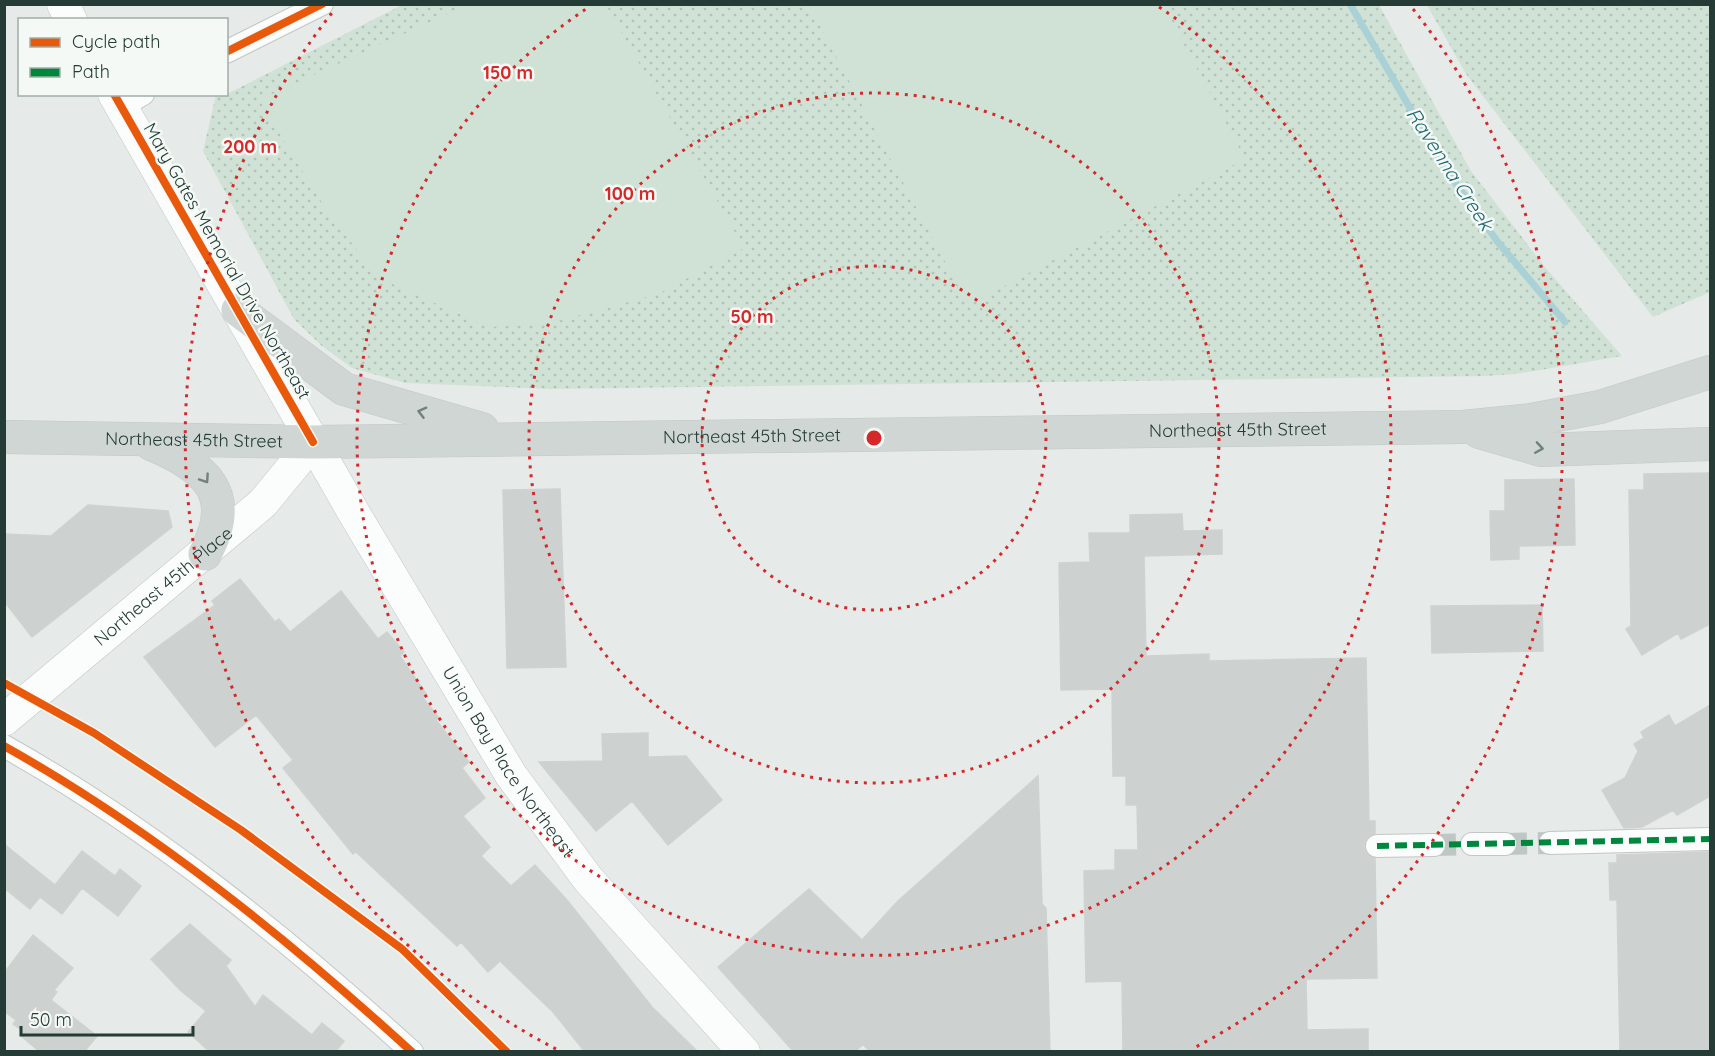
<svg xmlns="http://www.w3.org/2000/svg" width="1715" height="1056" font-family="Quicksand,sans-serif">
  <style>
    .grass { fill: url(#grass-dots) }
    .pitch { fill: #d0e2d5 }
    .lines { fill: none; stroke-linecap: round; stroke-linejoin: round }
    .stream { stroke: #aad1d5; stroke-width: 7 }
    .building { fill: #cdd1cf; stroke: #ced3d1; stroke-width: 1.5 }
    .street-tunnel { stroke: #bfc7c4; stroke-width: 22; stroke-dasharray: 22 11; stroke-linecap: butt }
    .street-casing { stroke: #c3c7c5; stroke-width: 24 }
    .secondary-casing { stroke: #c2c8c5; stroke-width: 33 }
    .primary-casing { stroke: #c2c9c7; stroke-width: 34 }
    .street { stroke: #fbfcfc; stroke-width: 22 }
    .secondary { stroke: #fbfcfc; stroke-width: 32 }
    .primary { stroke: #cfd6d3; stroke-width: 33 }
    .quiet { stroke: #00873e; stroke-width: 6; stroke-dasharray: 12 6; stroke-linecap: butt }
    .cycleway-casing { stroke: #f4f9f6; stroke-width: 11 }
    .cycleway { stroke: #e8590c; stroke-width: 8 }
    .oneway { stroke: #71817c }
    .ring { fill: none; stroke: #d62828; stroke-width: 3; stroke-dasharray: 3 6 }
    .labels { text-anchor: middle; stroke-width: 5; stroke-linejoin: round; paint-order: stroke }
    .street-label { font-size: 18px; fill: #243c35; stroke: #f4f9f6 }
    .water-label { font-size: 20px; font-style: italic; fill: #236a74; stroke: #f4f9f6 }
    .centre { fill: #d62828; stroke: #f4f9f6; stroke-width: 3 }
    .ring-label { font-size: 18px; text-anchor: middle; font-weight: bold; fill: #d62828; stroke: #f4f9f6; stroke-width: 5; stroke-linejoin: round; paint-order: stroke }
  </style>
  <defs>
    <pattern id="grass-dots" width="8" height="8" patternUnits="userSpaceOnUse" patternTransform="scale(1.5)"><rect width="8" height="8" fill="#d0e2d5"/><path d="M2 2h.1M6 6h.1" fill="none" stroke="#b2c3b7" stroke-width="1.8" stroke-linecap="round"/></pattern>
  </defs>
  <rect width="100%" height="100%" fill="#e6eae8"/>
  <!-- grass -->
  <path class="grass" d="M402 5H1379L1471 171 1544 266 1622 356 1516 374 1484 376 550 389 405 383 352 368 322 346 294 319 203 151 216 95 227 94Z
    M1427 5H1710V292L1653 317 1466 74Z"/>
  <!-- pitch -->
  <path class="pitch" d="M467 5H606L744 248 658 294 547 324 488 327 377 277 324 206 259 100Z
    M809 5H1163L1245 159 968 305Z"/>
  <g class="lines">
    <!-- stream -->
    <path class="stream" d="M1350 4 1444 167 1497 241 1565 322"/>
  </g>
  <!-- building -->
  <path class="building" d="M1710 473V624L1681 639 1678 633 1642 655 1626 629 1631 626 1629 490H1644V474Z
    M1574 479 1575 545 1519 546V559L1491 560 1490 511H1505V480Z
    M560 489 566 667 507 668 503 490Z
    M88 505 168 511 172 527 32 637 4 601V534L51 536Z
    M1182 514 1183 531 1222 530V554L1144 556 1146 656 1209 654V661L1366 658 1369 821H1375V833L1366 839 1364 847 1366 853 1375 859 1377 978 1306 979 1307 1030 1368 1029V1052H1123L1122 981 1086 982 1084 871 1115 870V850H1138L1137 805H1126V776H1113L1112 689 1061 690 1059 563 1090 562 1089 533H1130V515Z
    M240 579 275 622 279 619 290 632 341 591 378 639 387 632 404 652 400 656 427 695 423 698 439 718 436 720 469 762 462 768 485 798 463 816 490 847 481 856 511 886 535 865 567 900 652 1007 698 1052H585L553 1012 500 961 488 972 461 942 457 946 356 852 353 854 283 768 293 760 256 715 215 747 144 657 215 605 212 601Z
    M1542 605 1543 651 1432 653 1431 606Z
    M1710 705V796L1677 815 1673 810 1642 827 1624 828 1602 790 1625 778 1638 751 1634 744 1644 738 1641 732 1669 715 1675 726Z
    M648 733V757L686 756 722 800 668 845 632 801 596 831 539 762 603 761 602 734Z
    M1038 776 1042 904 1046 908 1050 1052H870L863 1044 855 1052H794L718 967 809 889 862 940 898 901Z
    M4 844 55 885 82 851 115 876 120 869 141 886 118 916 82 888 62 914 40 897 30 909 4 888Z
    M1710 852V1052H1620L1617 900H1610L1609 863H1617V855Z
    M190 924 231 960 226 966 255 1007 263 995 312 1035 322 1023 344 1041 335 1052H210L188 1032 206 1011 180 990 151 959Z
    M33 935 73 968 54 990 57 992 51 1000 97 1036 84 1052H40L20 1035 23 1031 13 1024 16 1020 4 1011V973Z"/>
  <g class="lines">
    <!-- street-tunnel -->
    <path class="street-tunnel" d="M1505 844 1550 843
      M1434 845 1472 844"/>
    <!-- street casing -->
    <g class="street-casing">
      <path id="street" d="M226 52 322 4
        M121 107 143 94
        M4 746C152 829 287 938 412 1052
        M1550 843 1710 839
        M1472 844H1505
        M1377 846 1434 845"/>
    </g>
    <!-- secondary casing -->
    <g class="secondary-casing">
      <g id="secondary">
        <path d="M63 4 71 20"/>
        <path id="s1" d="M114 94 355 515 511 775 588 879 744 1052"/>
        <path id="s2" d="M4 720 263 503 313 442"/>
      </g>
    </g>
    <!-- primary casing -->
    <g class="primary-casing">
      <g id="primary">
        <path d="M238 310 344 389 482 429"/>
        <path d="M1479 432 1541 450 1710 444"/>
        <path id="s3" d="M4 437 313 442 1463 427 1531 420 1600 407 1710 372"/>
        <path d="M151 444C205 466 238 494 205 554"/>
      </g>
    </g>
    <!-- street -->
    <use href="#street" class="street"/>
    <!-- secondary -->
    <use href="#secondary" class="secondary"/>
    <!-- primary -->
    <use href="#primary" class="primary"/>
    <!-- quiet -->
    <path class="quiet" d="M1377 846 1710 839"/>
    <!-- cycleway casing -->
    <g class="cycleway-casing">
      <path id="cycleway" d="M226 52 322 4
        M114 94 313 442
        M4 683 94 733 241 830 402 949 507 1052
        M4 746C152 829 287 938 412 1052"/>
    </g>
    <!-- cycleway -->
    <use href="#cycleway" class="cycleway"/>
  </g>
  <!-- one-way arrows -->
  <defs><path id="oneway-chevron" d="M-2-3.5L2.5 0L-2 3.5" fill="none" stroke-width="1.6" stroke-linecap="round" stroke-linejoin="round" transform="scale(1.5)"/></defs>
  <g class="oneway">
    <use href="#oneway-chevron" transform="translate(422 412) rotate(-165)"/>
    <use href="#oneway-chevron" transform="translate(1539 448) rotate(9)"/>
    <use href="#oneway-chevron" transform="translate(205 479) rotate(56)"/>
  </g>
  <!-- distance rings -->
  <g class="ring">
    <circle cx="874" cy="438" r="172"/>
    <circle cx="874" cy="438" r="345"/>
    <path d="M1159 7A517 517 0 1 1 589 7"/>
    <path d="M556 1049A689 689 0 0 1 335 9M1413 9A689 689 0 0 1 1192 1049"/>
  </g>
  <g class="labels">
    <!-- street labels -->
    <g class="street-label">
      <text transform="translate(227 261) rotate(60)" y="6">Mary Gates Memorial Drive Northeast</text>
      <text dy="6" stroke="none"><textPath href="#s3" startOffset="1234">Northeast 45th Street</textPath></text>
      <text dy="6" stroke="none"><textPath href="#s3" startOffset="748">Northeast 45th Street</textPath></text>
      <text dy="6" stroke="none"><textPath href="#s3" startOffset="190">Northeast 45th Street</textPath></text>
      <text dy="6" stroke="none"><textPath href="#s2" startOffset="208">Northeast 45th Place</textPath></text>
      <text dy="6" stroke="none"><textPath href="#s1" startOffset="776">Union Bay Place Northeast</textPath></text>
    </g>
    <!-- water labels -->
    <g class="water-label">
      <text transform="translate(1450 169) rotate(57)" y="7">Ravenna Creek</text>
    </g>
  </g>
  <circle cx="874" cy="438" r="9" class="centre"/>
  <g class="ring-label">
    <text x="508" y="79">150 m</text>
    <text x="250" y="153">200 m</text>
    <text x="630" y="200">100 m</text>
    <text x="752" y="323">50 m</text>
  </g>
  <!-- border -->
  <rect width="1715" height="1056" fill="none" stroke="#243c35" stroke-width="12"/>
  <!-- legend -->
  <rect x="18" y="18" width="210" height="78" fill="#f4f9f6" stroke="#a1ada9" stroke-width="1.5"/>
  <rect x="30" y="38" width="30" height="9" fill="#e8590c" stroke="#a1ada9" stroke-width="1.5"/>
  <text x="72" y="48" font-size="18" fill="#243c35">Cycle path</text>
  <rect x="30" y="68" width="30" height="9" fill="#00873e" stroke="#a1ada9" stroke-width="1.5"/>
  <text x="72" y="78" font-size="18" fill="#243c35">Path</text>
  <!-- scale -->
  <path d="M21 1026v9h172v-9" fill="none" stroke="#243c35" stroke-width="3"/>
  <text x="30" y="1026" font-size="18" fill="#243c35" stroke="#f4f9f6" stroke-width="4.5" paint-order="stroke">50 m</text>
</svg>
